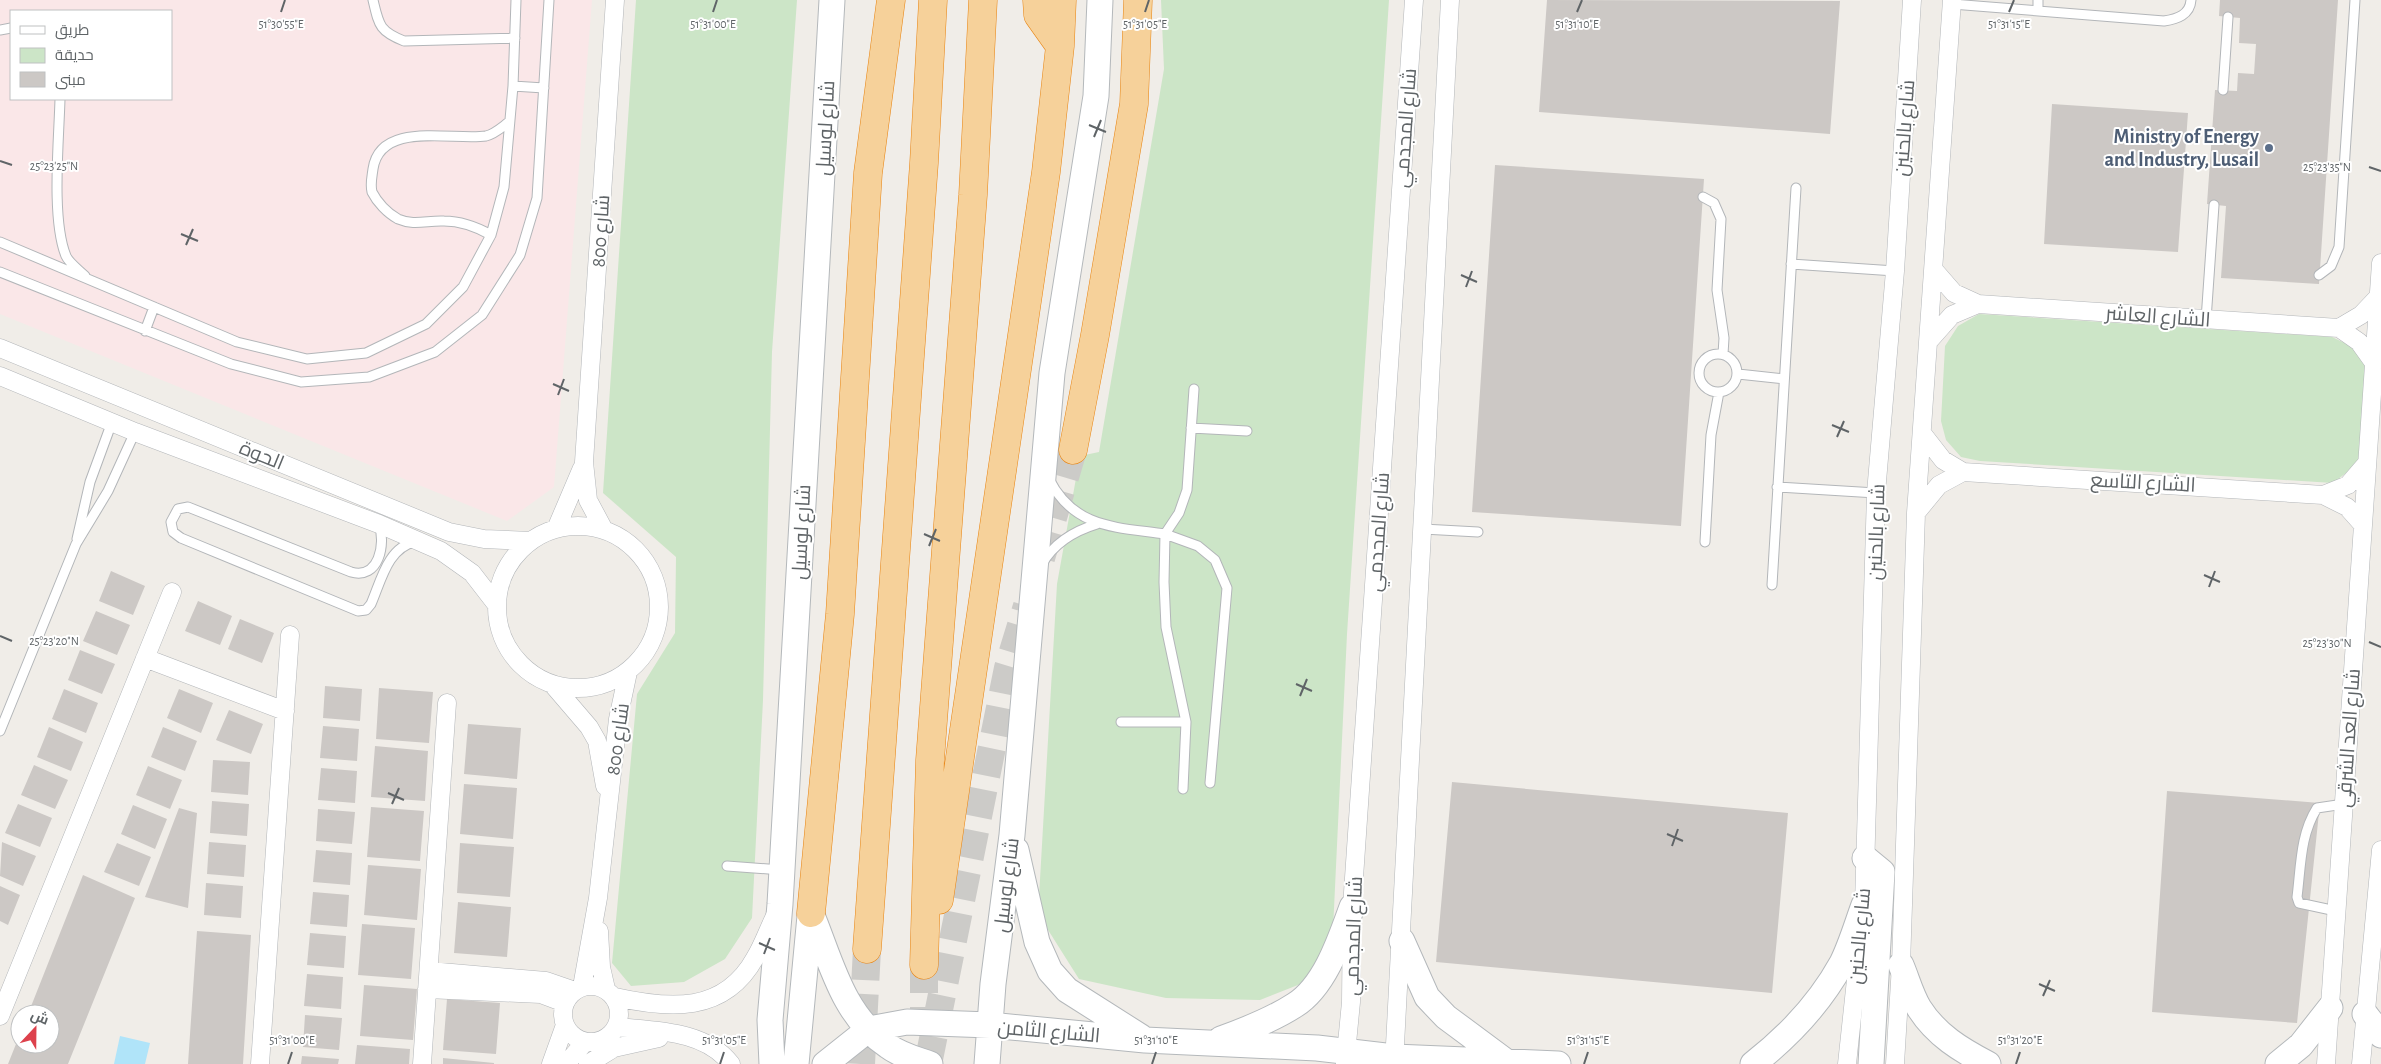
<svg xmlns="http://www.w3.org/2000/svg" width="2381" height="1064" font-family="'Alegreya Sans',Cairo,sans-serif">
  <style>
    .medical { fill: #fae7e8; fill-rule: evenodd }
    .green { fill: #cce5c7 }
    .water { fill: #b0e4f9 }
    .building { fill: #ccc8c5 }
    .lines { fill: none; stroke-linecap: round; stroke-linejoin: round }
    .highway-tunnel { stroke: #cccbc8; stroke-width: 28; stroke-dasharray: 28 14; stroke-linecap: butt }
    .lane-casing { stroke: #b3b6b9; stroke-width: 11 }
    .street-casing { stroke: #b3b6b9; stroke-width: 19 }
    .secondary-casing { stroke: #b4b8bb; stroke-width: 27 }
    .highway-casing { stroke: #e88411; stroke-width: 29 }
    .lane { stroke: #fff; stroke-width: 9 }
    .street { stroke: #fff; stroke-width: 18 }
    .secondary { stroke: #fff; stroke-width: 25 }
    .highway { stroke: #f6d19a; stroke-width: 28 }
    .ticks { fill: none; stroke: #5f6467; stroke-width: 2 }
    .service-dot { fill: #5c6f8a; stroke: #fff; stroke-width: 2 }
    .labels { text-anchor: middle; stroke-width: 4; stroke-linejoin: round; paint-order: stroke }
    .street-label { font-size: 20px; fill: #5f6467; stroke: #fff }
    .service-label { font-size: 20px; font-weight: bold; fill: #4e5e75; stroke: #fff; text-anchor: end }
    .ticks-label { font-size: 12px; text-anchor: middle; fill: #5f6467; stroke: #fff; stroke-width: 4; stroke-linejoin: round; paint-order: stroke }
  </style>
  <rect width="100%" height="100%" fill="#f0ede8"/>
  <!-- medical -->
  <path class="medical" d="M0 0H592L554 487 507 521 0 314ZM11 11H171V99H11Z"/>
  <!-- green -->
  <path class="green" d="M636 0H797L772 352 763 700 752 918 725 959 684 982 631 986 612 963 637 694 675 633 676 557 603 493Z
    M1161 0H1389L1347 634 1331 972 1260 1000 1166 998 1079 979 1038 914 1057 584 1080 456 1099 452 1164 69Z
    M1979 314 2332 337 2351 346 2367 362 2363 454 2355 466 2333 483 1980 461 1961 457 1946 440 1941 421 1945 346 1958 326Z"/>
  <!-- water -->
  <path class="water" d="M120 1036 150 1043 145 1064H114Z"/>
  <!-- building -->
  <path class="building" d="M1547 0 1840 1 1830 134 1539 112Z
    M2220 0H2338L2319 284 2221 278 2226 206 2207 204 2215 90 2237 91 2238 73 2254 74 2256 44 2239 43 2240 18 2219 16Z
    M2052 104 2188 113 2178 252 2044 244Z
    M1495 165 1704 179 1681 526 1472 512Z
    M111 571 145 586 133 615 99 601Z
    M198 601 232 616 220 645 185 631Z
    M96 611 130 625 117 655 83 641Z
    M240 619 274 633 262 663 228 649Z
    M80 650 115 664 102 694 68 680Z
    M325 686 362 689 360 721 323 718Z
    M379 688 433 692 429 743 376 739Z
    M64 689 98 703 86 733 52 719Z
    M179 689 213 703 201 733 167 718Z
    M229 710 263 724 251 754 216 740Z
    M468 724 521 728 517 779 464 774Z
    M323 726 359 729 357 761 320 758Z
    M49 727 83 742 71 771 37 757Z
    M163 727 197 741 185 771 151 757Z
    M375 746 428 751 425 801 371 797Z
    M213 760 250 762 248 795 211 792Z
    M34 765 68 780 55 809 21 795Z
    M148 766 182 780 170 809 136 795Z
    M321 768 357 771 355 803 318 800Z
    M1452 782 1788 813 1772 993 1436 962Z
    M464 784 517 788 513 839 460 834Z
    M2167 791 2320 803 2297 1023 2152 1012Z
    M212 801 249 804 247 836 210 833Z
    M18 804 52 818 40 847 5 833Z
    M133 805 167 819 155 849 121 834Z
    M371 807 424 811 420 861 367 857Z
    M179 808 197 813 188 908 145 897Z
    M318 809 355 812 352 844 316 841Z
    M2 842 36 856 23 886 0 876Z
    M209 842 246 845 244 877 207 874Z
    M117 843 151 857 139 886 104 872Z
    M460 843 514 847 510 897 457 893Z
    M316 850 352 853 350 885 313 882Z
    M368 865 421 869 417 920 364 915Z
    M83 875 135 898 68 1064H8L20 1034V1044H50V1014H28Z
    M206 883 243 886 241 918 204 915Z
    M0 886 20 895 8 925 0 921Z
    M313 892 349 895 347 927 310 924Z
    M458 902 511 907 507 957 454 953Z
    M362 924 415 928 411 979 358 975Z
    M197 931 251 935 243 1064H188Z
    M310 933 346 936 344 968 307 965Z
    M307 974 343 977 341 1009 304 1006Z
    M364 985 417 989 413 1040 360 1036Z
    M447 999 500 1003 496 1054 443 1050Z
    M305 1015 342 1018 339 1050 303 1047Z
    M357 1045 410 1049 409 1064H355Z
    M302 1056 339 1059 338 1064H301Z
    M443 1058 494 1063V1064H443Z"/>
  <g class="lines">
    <!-- highway-tunnel -->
    <path class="highway-tunnel" d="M1041 558 1073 450
      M924 965V1030
      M861 1064 867 949
      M928 1064 1008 668 1027 606"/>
    <!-- lane casing -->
    <g class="lane-casing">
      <path id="lane" d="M373 0C379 25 379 31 404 41L515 38
        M1952 4 2164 21C2177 19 2190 15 2191 0
        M2038 11V0
        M0 30 11 28
        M513 86 544 88
        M2223 90 2228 17
        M60 99C59 140 51 219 66 256 69 263 79 270 85 276
        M1703 197 1714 203 1721 219 1717 290 1724 338 1723 354
        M491 235C475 226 461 221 444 221 428 220 414 226 398 219 387 213 377 202 372 192 370 184 372 177 373 169 380 120 453 141 486 136 495 134 502 127 509 122
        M0 242 237 342 307 359 366 353 426 324 463 287 491 235 504 187 513 86 516 0
        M1791 264 1895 271
        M0 272 231 364 301 382 369 377 435 352 482 315 520 255 537 198 549 0
        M2319 275 2331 266 2339 247 2355 0
        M2206 320 2214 205
        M145 331 154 307
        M1699 373a19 19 0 1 1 38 0a19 19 0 1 1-38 0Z
        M1738 374 1784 379
        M1191 428 1247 431
        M1049 479C1074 529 1117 527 1165 534L1179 513 1187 490 1194 389
        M1777 487 1876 493
        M379 524C386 544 379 580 351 572L188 507 178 509 171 522 173 532 181 538 358 611 366 610 371 604C381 581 388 547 415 542
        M1423 529 1478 532
        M77 539 90 482 112 422
        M1705 542 1711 435 1719 392
        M1042 564C1054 543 1074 531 1097 524
        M1772 585 1796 188
        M1121 722H1186L1166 627 1164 582 1165 534 1198 546 1215 560 1227 588 1210 783
        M0 731 76 544 108 491 135 432
        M1183 789 1186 722
        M727 866 781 870
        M2336 911 2299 903 2297 897C2301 866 2300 835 2317 808L2344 804"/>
    </g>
    <!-- street casing -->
    <g class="street-casing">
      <path id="street" d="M1934 270 1954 293 1978 304 2339 328 2359 342 2374 363
        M2339 328 2361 315 2379 296
        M1928 342 1952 315 1978 304
        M0 348 449 532 484 539 530 541
        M0 376 135 432 379 524 441 551 472 573 496 604
        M1922 433 1943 460 1963 472 2323 495 2347 507 2363 525
        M2323 495 2348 485 2367 463
        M1916 513 1939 485 1963 472
        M497 607a81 81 0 1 1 162 0a81 81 0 1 1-162 0Z
        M556 529 582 468
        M604 530 588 500 584 462 615 0
        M145 658 285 711
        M553 685 589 727 597 741 605 786
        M599 931 601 967 606 989
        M429 971 546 981 575 991
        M563 1014a28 28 0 1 1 56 0a28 28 0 1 1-56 0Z
        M582 987 598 898 618 719 628 672
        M427 989 541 994 565 1003
        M615 997C669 1009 724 1014 755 958 763 945 768 930 775 916
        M0 1016 172 592
        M617 1027C656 1031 705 1030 731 1064
        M260 1064 290 635
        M422 1064 447 703
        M551 1064 565 1025
        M566 1064 585 1042
        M588 1064 614 1048 659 1038
        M1345 1064 1351 1002 1352 907 1414 0
        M1394 1064 1450 0
        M1847 1064 1864 905 1876 493 1895 271 1912 0
        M1895 1064 1901 965 1916 513 1952 0
        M2326 1064 2381 263
        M2361 1064 2381 850"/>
    </g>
    <!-- secondary casing -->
    <g class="secondary-casing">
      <path id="secondary" d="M1016 850 1037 942 1050 971 1067 990 1141 1037
        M1865 858 1882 872 1871 1064
        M811 913C831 961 842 1015 888 1046 900 1055 916 1059 930 1064
        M1402 941 1427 997 1446 1017 1504 1060
        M1901 965C1907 979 1911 995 1919 1008 1936 1035 1961 1050 1988 1064
        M2365 1014 2381 1035
        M1221 1039C1246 1030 1272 1020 1295 1005 1325 986 1340 940 1352 907
        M772 1064 770 1020 780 904 832 0
        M796 1064 810 916
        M825 1064 869 1029 907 1022 990 1025 1145 1040 1317 1048 1394 1057 1558 1064
        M987 1064 993 984 1012 835 1052 373 1096 96 1100 0
        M1753 1064C1789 1036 1820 1003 1842 963 1851 945 1857 924 1864 905
        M2278 1064 2301 1045 2330 1008"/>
    </g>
    <!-- highway casing -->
    <g class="highway-casing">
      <path id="highway" d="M1037 0 1038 15 1060 46
        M1073 450 1095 335 1134 104 1138 0
        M939 900 1046 172 1060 46 1062 0
        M811 913 840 614 868 173 891 0
        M867 949 924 163 933 0
        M924 965 930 760 973 195 983 0"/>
    </g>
    <!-- lane -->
    <use href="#lane" class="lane"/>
    <!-- street -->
    <use href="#street" class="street"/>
    <!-- secondary -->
    <use href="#secondary" class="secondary"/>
    <!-- highway -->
    <use href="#highway" class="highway"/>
  </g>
  <!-- ticks -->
  <path class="ticks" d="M281 12 285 0M713 12 717 0M1145 12 1149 0M1577 12 1582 0M2009 12 2014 0M1089 125 1106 132M1094 137 1101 120M0 161 12 165M2369 167 2381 171M181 234 198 241M186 245 193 229M1461 275 1477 282M1466 287 1472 271M553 384 569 391M558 395 564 379M1832 425 1849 432M1837 437 1844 421M924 534 940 541M929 546 936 529M2204 575 2220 582M2209 587 2215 571M0 636 12 641M2369 642 2381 647M1296 684 1312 691M1300 696 1307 679M388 793 404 800M392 804 399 788M1667 834 1683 841M1672 846 1678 829M759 943 775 950M764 954 770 938M2039 984 2055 991M2043 996 2050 980M288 1064 292 1052M720 1064 724 1052M1152 1064 1156 1052M1584 1064 1588 1052M2016 1064 2020 1052"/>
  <!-- markers -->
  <circle class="service-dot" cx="2269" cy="148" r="5"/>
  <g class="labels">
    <!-- street labels -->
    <g class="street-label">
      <text transform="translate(825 128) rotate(-87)" y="7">شارع لوسيل</text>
      <text transform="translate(1405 128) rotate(-86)" y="7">شارع المجدمي</text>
      <text transform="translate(1904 128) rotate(-86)" y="7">شارع بالحنين</text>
      <text transform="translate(600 231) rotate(-86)" y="7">شارع 800</text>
      <text transform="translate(2158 316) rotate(4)" y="7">الشارع العاشر</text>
      <text transform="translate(262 455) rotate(22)" y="7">الحوة</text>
      <text transform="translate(2143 482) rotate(3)" y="7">الشارع التاسع</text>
      <text transform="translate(801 532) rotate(-87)" y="7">شارع لوسيل</text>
      <text transform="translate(1378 532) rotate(-86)" y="7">شارع المجدمي</text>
      <text transform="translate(1876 532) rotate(-88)" y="7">شارع بالحنين</text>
      <text transform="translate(2348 738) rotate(-86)" y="7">شارع العد الشرقي</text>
      <text transform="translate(617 739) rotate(-82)" y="7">شارع 800</text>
      <text transform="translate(1006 885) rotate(-83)" y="7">شارع لوسيل</text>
      <text transform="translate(1353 936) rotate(-88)" y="7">شارع المجدمي</text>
      <text transform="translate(1859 936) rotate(-85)" y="7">شارع بالحنين</text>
      <text transform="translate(1049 1031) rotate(5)" y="7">الشارع الثامن</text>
    </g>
    <!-- service labels -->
    <g class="service-label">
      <text x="2259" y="143">Ministry of Energy<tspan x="2259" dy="23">and Industry, Lusail</tspan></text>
    </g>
  </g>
  <g class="ticks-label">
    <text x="281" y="28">51°30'55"E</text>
    <text x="713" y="28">51°31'00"E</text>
    <text x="1145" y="28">51°31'05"E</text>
    <text x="1577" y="28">51°31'10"E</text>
    <text x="2009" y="28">51°31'15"E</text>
    <text x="54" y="170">25°23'25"N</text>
    <text x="2327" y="171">25°23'35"N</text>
    <text x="54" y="645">25°23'20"N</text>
    <text x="2327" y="647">25°23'30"N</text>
    <text x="292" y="1044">51°31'00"E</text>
    <text x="724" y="1044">51°31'05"E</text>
    <text x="1156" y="1044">51°31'10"E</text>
    <text x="1588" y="1044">51°31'15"E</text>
    <text x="2020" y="1044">51°31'20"E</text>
  </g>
  <!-- legend -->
  <rect x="10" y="10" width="162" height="90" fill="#ffffff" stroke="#bfc1c2"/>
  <rect x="20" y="26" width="25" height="8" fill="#ffffff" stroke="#bfc1c2"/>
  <text x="55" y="35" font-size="15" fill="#5f6467">طريق</text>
  <rect x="20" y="48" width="25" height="15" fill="#cce5c7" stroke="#bfc1c2"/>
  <text x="55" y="60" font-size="15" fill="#5f6467">حديقة</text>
  <rect x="20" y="72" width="25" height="15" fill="#ccc8c5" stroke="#bfc1c2"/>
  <text x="55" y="85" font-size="15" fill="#5f6467">مبنى</text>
  <!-- north arrow -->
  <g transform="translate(35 1029) rotate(22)"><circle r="24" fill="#ffffff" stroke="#bfc1c2"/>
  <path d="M0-4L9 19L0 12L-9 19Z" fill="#dd414c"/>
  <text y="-8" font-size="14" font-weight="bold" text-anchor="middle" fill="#5f6467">ش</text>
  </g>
</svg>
